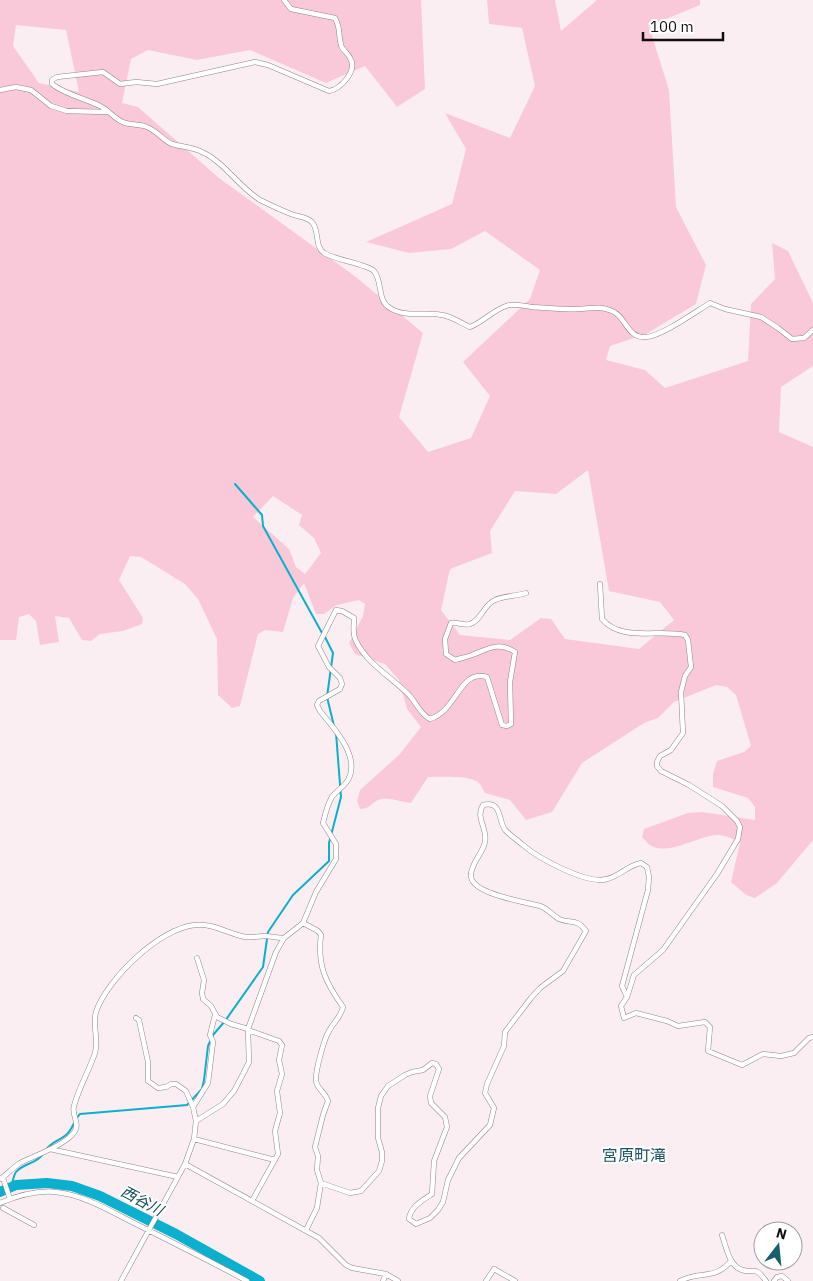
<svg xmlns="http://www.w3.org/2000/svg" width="813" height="1281" font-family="'IBM Plex Sans','Noto Sans JP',sans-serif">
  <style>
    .green { fill: #f9c9d9; fill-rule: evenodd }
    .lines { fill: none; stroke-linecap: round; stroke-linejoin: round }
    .stream { stroke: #0ab0cd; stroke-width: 2 }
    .river { stroke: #0ab0cd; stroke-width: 10 }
    .minor-casing { stroke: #918488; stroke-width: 5.5 }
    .minor { stroke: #fff; stroke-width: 4.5 }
    .labels { text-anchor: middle; stroke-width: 4; stroke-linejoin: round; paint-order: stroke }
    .water-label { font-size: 15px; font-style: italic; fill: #134d59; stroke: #fff }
    .quarter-label { font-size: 16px; fill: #1d5561; stroke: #fff }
  </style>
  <rect width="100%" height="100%" fill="#fbeef2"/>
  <!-- green -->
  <path class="green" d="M0 0H421L425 89 397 107 365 66 326 83 250 50 197 60 148 50 131 59 122 103 138 107 219 178 356 277 423 333 399 417 428 452 471 438 490 396 463 362 530 299 540 270 485 231 451 249 409 253 366 242 452 204 466 149 445 113 510 138 535 86 522 28 489 24 487 0H555L561 31 597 0H700V5L649 26 669 90 676 207 706 265 696 304 646 334 610 346 606 360 645 370 665 388 748 361 751 304 775 279 772 243 788 251 813 303V366L781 387 779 432 813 447V840L777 883 755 898 746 895 731 882 740 843C733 839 726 835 718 835 699 835 668 857 650 845 647 843 644 839 642 837L644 829 688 813 702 812 755 820V807L748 798 713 787V774L717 761 744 752 751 746 736 695 727 687 716 685 674 702 658 718 644 723 582 763 552 812 526 820 510 800 485 793C483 790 482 786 479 783 471 775 440 777 428 777L411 803C402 802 387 796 378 800 371 804 369 809 360 809L357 801 360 790 399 755 421 727 407 709 399 680 385 664 355 654 349 643 363 616 365 604 359 600 337 605 324 614H316L304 583 293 598 283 632 265 630 258 634 240 706 232 708 218 695 217 639 198 599 185 584 141 557 130 556 119 580 143 618 142 624 123 631 100 634 91 641 82 640 69 618 55 616 59 642 40 645 36 621 29 614 19 617 16 640H0ZM16 25 66 30 79 92 39 83 13 46ZM588 470 609 591 660 602 674 620 639 649 565 639 551 619 541 618 510 640 460 635 441 610 450 569 492 553 490 531 515 491 556 494ZM273 496 302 515 299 525 314 538 321 553 305 574 296 567 289 549 253 517Z"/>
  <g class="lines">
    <!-- stream -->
    <path class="stream" d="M235 484 262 515 263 526 322 633
      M325 637 333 653 327 697 334 726
      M46 1150C51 1142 59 1141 66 1135 73 1129 74 1120 80 1114L187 1105 202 1089 204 1080 208 1046 213 1035 225 1021 263 967 268 932 293 895 329 861V843L341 797 336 733
      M11 1187C13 1183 13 1176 16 1172 23 1163 37 1164 43 1154"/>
    <!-- river -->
    <path class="river" d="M0 1192 16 1185 47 1183 72 1186 100 1196 176 1234 260 1281"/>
    <!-- minor casing -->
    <g class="minor-casing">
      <path id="minor" d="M284 0 291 9 335 18C341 29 338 34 341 45 342 50 348 53 350 58 358 70 341 89 329 91L268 65 255 62 157 84 136 82 120 84 103 72 57 77 52 80V84C66 95 84 98 100 106 109 110 115 120 125 123 132 125 140 124 147 127 157 131 164 141 172 144 182 147 193 147 202 152 223 161 239 187 260 200 270 205 281 210 291 214 298 217 306 216 312 222 320 231 314 246 324 253 335 260 367 264 374 271 383 282 377 301 390 308 405 318 425 311 442 315 451 316 461 323 470 327 483 322 492 311 506 306 513 303 524 306 532 307 547 308 563 310 578 309 591 309 598 305 612 311 626 316 627 339 646 337 662 336 695 312 710 303L725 309 761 317 778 328 792 339 804 338 813 330
        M0 90 16 87 31 90 51 106 67 111 107 112
        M600 584 602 619C621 642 659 629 685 635L688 640 691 667 685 676 681 692 683 733 671 750 660 756 657 762V766L661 771 689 785 722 806 737 821 740 827 738 839 717 874 663 950 634 975 627 997 621 1006 624 1018 636 1013 667 1021 678 1026 705 1022 710 1027 708 1051 742 1065 763 1054 781 1056 794 1053 809 1038 813 1037
        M303 923 318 931 321 935C317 966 326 983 343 1007 341 1017 333 1023 329 1031 324 1039 315 1072 316 1081 317 1089 326 1093 328 1101L323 1115 315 1147 318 1156 317 1170 321 1183 319 1195 317 1208 306 1230
        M197 958 204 980 202 993 203 999 211 1006 217 1017 231 1024 248 1029
        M248 1030 279 1041 282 1045 279 1060 282 1074 277 1091 280 1113 275 1131 278 1154 252 1201
        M193 1107 208 1083 213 1042 210 1035 215 1015
        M196 1121 223 1104 234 1091 243 1074 249 1062 248 1029 276 952 284 938 303 923 316 892 336 859V844L323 823C325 815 327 805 332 797 336 791 344 787 348 780 361 757 334 728 320 711L317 705 319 701 340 689 342 684 340 678 329 667 318 646 336 610 342 611 354 618C354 626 352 634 356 641 367 664 393 678 410 696 417 704 420 714 430 719 458 710 459 669 487 677L502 725 507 726 511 724 510 682 515 652C498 641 488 649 472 655 467 657 461 658 455 660L446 654 445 639 451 623C458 622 464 626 470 624 481 621 484 604 495 600 503 596 517 596 526 593
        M194 1139 275 1160
        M50 1149 178 1177
        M185 1164 319 1238 346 1265 352 1268 386 1274 398 1281
        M3 1178 10 1199
        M0 1179C7 1175 12 1168 20 1163 34 1156 68 1144 75 1131 80 1123 71 1114 74 1106 79 1087 89 1071 95 1053 99 1039 92 1025 96 1012 107 979 160 928 195 925 214 923 228 934 246 937 252 938 258 936 265 936 271 936 277 938 284 938
        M321 1183 350 1193 361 1191 379 1171 382 1161V1152L378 1138V1108L381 1096 388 1086 405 1075 412 1072 423 1070 432 1063 436 1064 439 1069 430 1096 431 1103 445 1117 447 1127 434 1161 432 1194C423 1200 410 1207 409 1219L416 1224 430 1218 438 1210 443 1202 448 1180 459 1158 490 1125 494 1108 485 1093 487 1084 504 1046 505 1032 531 998 540 988 563 971 586 931C577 918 571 924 559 919 552 915 547 908 540 906 527 902 468 894 471 874 472 862 483 853 485 842 488 829 475 818 483 805 502 800 498 820 505 830 510 835 517 840 523 845 538 858 587 885 607 879 620 876 628 865 641 863L647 867 649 877 648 890 622 986 627 997
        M0 1203C17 1196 37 1190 56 1192 84 1195 110 1211 134 1223 172 1242 210 1261 247 1281
        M3 1208 34 1225
        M722 1235C726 1246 729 1266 742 1270 756 1274 754 1265 766 1281
        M121 1281 185 1164 194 1139 196 1121 193 1107 186 1091 176 1084H171L166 1087 158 1088 148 1081V1062L139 1020 136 1018
        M383 1281 386 1274
        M486 1281 494 1269 515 1281
        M680 1281C700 1270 714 1281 731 1261
        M774 1281 777 1277 782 1276 788 1281"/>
    </g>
    <!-- minor -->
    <use href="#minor" class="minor"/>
  </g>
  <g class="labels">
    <!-- water labels -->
    <g class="water-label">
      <text transform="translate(142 1201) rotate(28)" y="5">西谷川</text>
    </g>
    <!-- quarter labels -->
    <g class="quarter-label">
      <text x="634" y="1161">宮原町滝</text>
    </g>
  </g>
  <!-- north arrow -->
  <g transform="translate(778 1246) rotate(16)"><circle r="24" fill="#ffffff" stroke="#a09f9f"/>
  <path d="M0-4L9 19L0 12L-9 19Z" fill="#17606f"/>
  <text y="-8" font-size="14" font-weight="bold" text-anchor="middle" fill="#120e0f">N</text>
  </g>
  <!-- scale -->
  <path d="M643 32v8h80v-8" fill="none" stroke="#120e0f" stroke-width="2.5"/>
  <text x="650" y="32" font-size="15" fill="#120e0f" stroke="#ffffff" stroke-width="4" paint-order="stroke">100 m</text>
</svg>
